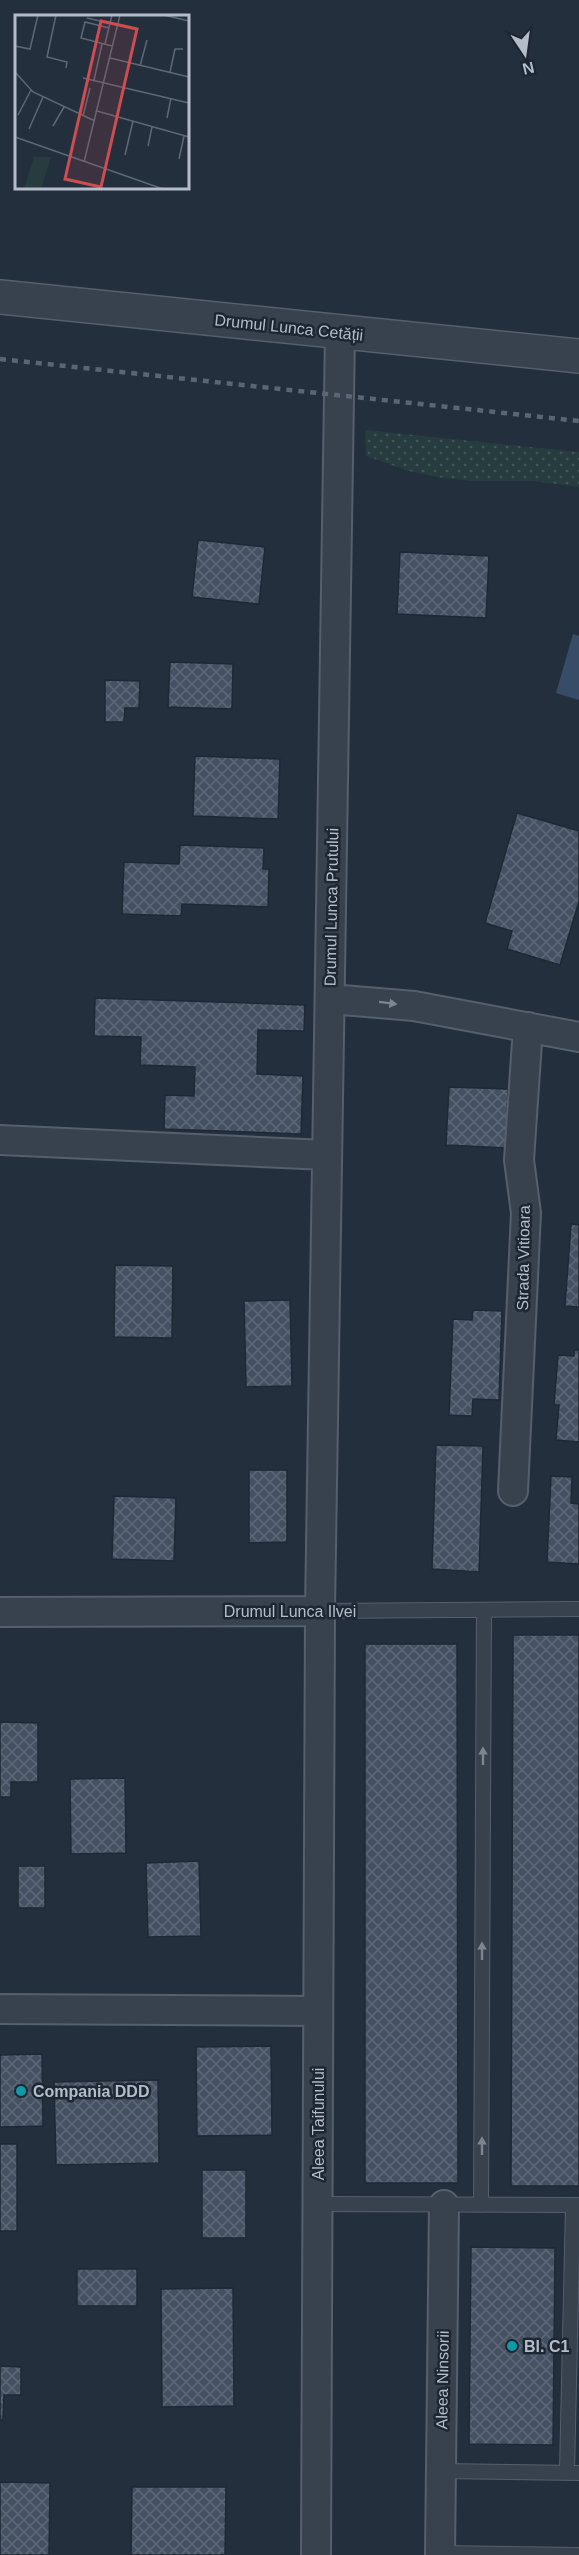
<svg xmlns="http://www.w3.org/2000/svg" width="579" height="2555" font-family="Helvetica,sans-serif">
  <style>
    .park { fill: url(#park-dots) }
    .water { fill: #394c67 }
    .building { fill: url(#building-cross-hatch); stroke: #1f2835; stroke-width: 1.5 }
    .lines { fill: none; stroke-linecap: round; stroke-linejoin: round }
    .service-casing { stroke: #565f6c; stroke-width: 16 }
    .minor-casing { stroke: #565f6c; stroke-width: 32 }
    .tertiary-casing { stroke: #565f6c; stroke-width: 36 }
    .service { stroke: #38414e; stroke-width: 14 }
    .minor { stroke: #38414e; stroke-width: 28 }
    .tertiary { stroke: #38414e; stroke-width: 33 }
    .rail { stroke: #5a6575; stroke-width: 4.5; stroke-dasharray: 6 6; stroke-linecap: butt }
    .oneway { fill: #7c8592 }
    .culture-dot { fill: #0f9aa8; stroke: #1d2633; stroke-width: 2 }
    .labels { text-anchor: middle; stroke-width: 5; stroke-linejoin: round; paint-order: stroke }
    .street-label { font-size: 16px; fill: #b4bcc9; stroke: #1d2633 }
    .poi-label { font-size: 16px; font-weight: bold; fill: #b4bcc9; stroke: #1d2633; text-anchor: start }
    .inset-road { fill: none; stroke: #5e6776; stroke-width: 1.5 }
    .view { fill: #ce4d50; fill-opacity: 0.15; stroke: #ce4d50; stroke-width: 3 }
    .inset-edge { fill: none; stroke: #b4bcc9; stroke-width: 3 }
  </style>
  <defs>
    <pattern id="park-dots" width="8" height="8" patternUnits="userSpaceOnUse" patternTransform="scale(1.5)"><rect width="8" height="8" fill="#263c3f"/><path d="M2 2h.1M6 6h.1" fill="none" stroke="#435659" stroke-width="1.8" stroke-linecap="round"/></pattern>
    <pattern id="building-cross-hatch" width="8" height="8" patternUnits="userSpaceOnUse" patternTransform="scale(1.5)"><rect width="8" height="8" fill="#455162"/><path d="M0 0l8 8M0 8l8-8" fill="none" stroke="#5d6877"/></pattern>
  </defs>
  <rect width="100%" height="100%" fill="#242f3e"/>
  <!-- park -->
  <path class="park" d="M365 430 579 452V487L534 481H471L437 477 409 471 366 456Z"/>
  <!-- water -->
  <path class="water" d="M573 634 579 636V700L556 693Z"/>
  <!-- building -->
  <path class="building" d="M198 540 265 547 259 604 192 597Z
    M400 552 489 556 486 618 397 614Z
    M170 662 233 664 232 709 168 707Z
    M105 680 140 681 139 708H125L124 722H105Z
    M195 756 280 759 278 819 193 816Z
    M517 813 579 831V901L560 965 507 949 512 931 485 923Z
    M180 845 264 848 263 869H269L268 907 182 904 181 916 122 914 124 862 179 864Z
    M95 998 305 1005 304 1031 258 1030 257 1074 303 1076 301 1134 164 1129 165 1095 194 1096 195 1067 140 1065 141 1037 94 1036Z
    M449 1087 508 1089 506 1148 446 1145Z
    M571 1224 579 1225V1307L565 1306Z
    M115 1265 173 1266 172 1338 114 1337Z
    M290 1300 292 1386 246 1387 244 1301Z
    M473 1310 502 1311 499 1400 473 1399 472 1416 449 1415 453 1319 472 1320Z
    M574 1350H579V1442L556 1440 559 1405H554L558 1355 574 1356Z
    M436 1445 483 1446 479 1572 432 1569Z
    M249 1470H287V1542L249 1543Z
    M551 1476 572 1477 571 1503 579 1504V1564L547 1562Z
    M114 1496 176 1498 174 1561 112 1559Z
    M513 1635H579V2186H511Z
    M365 1644H457L458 2183H365Z
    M0 1722 38 1723V1782H11V1797H0Z
    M125 1778 126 1853 71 1854 70 1779Z
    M199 1861 201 1936 148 1937 146 1863Z
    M18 1866H45V1908H18Z
    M271 2046 272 2135 197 2136 196 2047Z
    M42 2054 43 2126 0 2127V2055Z
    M158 2080 159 2163 56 2165 54 2082Z
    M0 2144H17V2231H0Z
    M202 2170H246V2238H202Z
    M471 2247 555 2248 553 2445 469 2444Z
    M77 2269H137V2306H77Z
    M233 2288 234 2406 162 2407 161 2289Z
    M0 2366 21 2367V2395H4L3 2420H0Z
    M0 2482 50 2483 49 2555H0Z
    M132 2487H226L225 2555H131Z"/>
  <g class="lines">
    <!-- service casing -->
    <g class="service-casing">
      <path id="service" d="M320 1611 579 1609
        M318 2204 579 2205
        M481 2205 484 1610
        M441 2471 579 2473
        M567 2472 573 2205
        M440 2553 579 2555"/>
    </g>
    <!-- minor casing -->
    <g class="minor-casing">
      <path id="minor" d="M330 999 414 1006 579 1037
        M0 1140 326 1155
        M513 1491 526 1213 519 1160 528 1027
        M0 1612 320 1611
        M0 2009 318 2011
        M316 2555 320 1611 340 333
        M440 2555 444 2205"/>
    </g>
    <!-- tertiary casing -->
    <g class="tertiary-casing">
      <path id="tertiary" d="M0 297 579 356"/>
    </g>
    <!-- service -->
    <use href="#service" class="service"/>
    <!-- minor -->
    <use href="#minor" class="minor"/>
    <!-- tertiary -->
    <use href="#tertiary" class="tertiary"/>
    <!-- rail -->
    <path class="rail" d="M0 359 579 421"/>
  </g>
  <!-- one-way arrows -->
  <defs><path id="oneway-solid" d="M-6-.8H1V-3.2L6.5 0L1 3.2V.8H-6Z" transform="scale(1.5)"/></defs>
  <g class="oneway">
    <use href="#oneway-solid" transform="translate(388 1003) rotate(7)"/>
    <use href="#oneway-solid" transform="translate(483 1756) rotate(-90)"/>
    <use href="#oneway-solid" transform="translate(482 1951) rotate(-90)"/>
    <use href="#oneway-solid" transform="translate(482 2146) rotate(-90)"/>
  </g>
  <!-- markers -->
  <g class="culture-dot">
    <circle cx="21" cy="2091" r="6"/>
    <circle cx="512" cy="2346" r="6"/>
  </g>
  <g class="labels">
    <!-- street labels -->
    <g class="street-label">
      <text transform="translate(289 327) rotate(6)" y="6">Drumul Lunca Cetății</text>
      <text transform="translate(331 907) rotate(-89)" y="6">Drumul Lunca Prutului</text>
      <text transform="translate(523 1258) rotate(-89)" y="6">Strada Vitioara</text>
      <text x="290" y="1617">Drumul Lunca Ilvei</text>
      <text transform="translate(318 2124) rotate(-90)" y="6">Aleea Taifunului</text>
      <text transform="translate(442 2380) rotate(-89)" y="6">Aleea Ninsorii</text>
    </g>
    <!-- poi labels -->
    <g class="poi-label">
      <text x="33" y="2097">Compania DDD</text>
      <text x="524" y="2352">Bl. C1</text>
    </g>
  </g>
  <!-- overview -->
  <g transform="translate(15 15)">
    <rect width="174" height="174" fill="#242f3e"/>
    <path d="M19 142H36L26 174H9Z" fill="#263c3f"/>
    <path class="inset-road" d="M41 0 32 42 52 47 51 53M149 0 174 6M72 3 94 8M94 13 70 7 66 23 97 31M90 29 97 0M0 31 15 34 23 0M95 43 174 62M125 51 132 25M0 57 18 77 80 106M155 57 160 34H168M68 63 174 88M79 65 87 29M82 96 174 122M3 100 16 75M68 101 75 73M152 103 156 83M38 111 49 92M14 114 28 82M0 122 148 174M133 131 137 112M110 140 118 106M164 144 169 121M69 147 105 0"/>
    <path class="view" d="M86 6 122 14 86 172 50 164Z"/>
    <rect width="174" height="174" class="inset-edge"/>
  </g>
  <!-- north arrow -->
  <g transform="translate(525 54) rotate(167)" stroke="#1d2633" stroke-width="4.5" paint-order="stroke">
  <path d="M0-4.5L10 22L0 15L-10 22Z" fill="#b4bcc9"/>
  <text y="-9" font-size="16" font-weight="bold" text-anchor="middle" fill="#b4bcc9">N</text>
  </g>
</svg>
